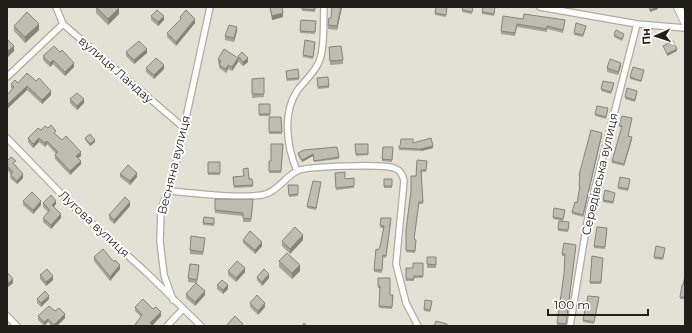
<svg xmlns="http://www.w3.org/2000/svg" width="692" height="333" font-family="Montserrat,sans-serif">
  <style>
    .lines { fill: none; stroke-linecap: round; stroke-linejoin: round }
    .street-casing { stroke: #adac9e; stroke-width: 8 }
    .secondary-casing { stroke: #adac9e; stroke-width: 10 }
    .street { stroke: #fff; stroke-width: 5.5 }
    .secondary { stroke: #fff; stroke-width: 8 }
    .wall { fill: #a3a397 }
    .shaded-wall { fill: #85847b }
    .building { fill: #bebdb0; stroke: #85847b }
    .labels { text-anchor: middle; stroke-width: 4; stroke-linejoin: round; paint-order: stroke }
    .street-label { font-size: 12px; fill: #201f1a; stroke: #fff }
  </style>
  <rect width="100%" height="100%" fill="#e2e1d3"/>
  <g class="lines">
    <!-- street casing -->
    <g class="street-casing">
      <path id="street" d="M56 7 63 24 184 128
        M540 7 637 24 685 28
        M7 77 63 24
        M7 138 73 206 147 273 201 326
        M297 171C287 147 282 114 297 91 305 80 316 72 320 59 325 45 323 22 324 7
        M167 191C198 193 231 199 262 195 276 193 285 177 297 171 306 166 382 164 394 168 400 170 403 175 404 181L396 264 406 303 418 326
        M173 300 164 275 160 241 161 209 173 178 210 7
        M7 316 17 326
        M167 326 183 309
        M570 326 589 211 637 24"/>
    </g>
    <!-- secondary casing -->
    <g class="secondary-casing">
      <path id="secondary" d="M678 7 685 22"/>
    </g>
    <!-- street -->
    <use href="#street" class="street"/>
    <!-- secondary -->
    <use href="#secondary" class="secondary"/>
  </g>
  <!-- wall -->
  <path class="wall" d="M96 7 119 14 108 25 96 13Z
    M270 7 283 17 272 20 270 10Z
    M302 7H315V12L302 11Z
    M342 7 337 30 328 29V25L331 18Z
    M447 7 446 17 435 15V13Z
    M463 7H473L472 14 462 12Z
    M584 7H596V8Z
    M495 9 494 16 482 14V12Z
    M151 16 164 20 158 26 151 20Z
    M180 17 195 23 176 46 167 37V33L180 21Z
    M523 19 565 22 563 33 547 29V32L517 27 515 36 501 34V31Z
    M301 20 316 21 315 34 300 33Z
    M14 26 39 30 25 43 14 31Z
    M586 28 583 37 574 35V33Z
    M237 31 234 42 225 40V36Z
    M614 35 624 36 622 41 614 37Z
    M315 44 313 59 303 57V55Z
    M329 47 343 60V64L330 65Z
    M126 52 147 53 134 64 126 56Z
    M43 56 74 67 65 76 53 64 50 67 43 60Z
    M238 56 248 62 243 66 238 61V62L232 71 228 69 226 73 219 68V64L218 63V59L238 58Z
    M621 66 618 75 607 72V68Z
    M146 68 164 69 154 79 146 72Z
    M644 72 641 82 630 79V77Z
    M27 73 51 95 42 104 27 90 8 108 7 107V95L12 89 11 88V84L18 83Z
    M286 73 299 78V80L287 81Z
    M264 78V97L252 98V79Z
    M317 78 329 86V88L318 89Z
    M614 85 611 94 601 91V89Z
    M637 93 635 102 625 99V97Z
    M70 99 84 103 77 110 70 103Z
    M259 104H270V116H259Z
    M608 110 606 119 595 116V114Z
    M269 117H281L282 134H269Z
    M632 120 628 136 632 139 624 166 612 163V161L622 127H619V125Z
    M48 128 56 135 62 140 81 156 78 158 81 164 70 175 55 159V155L56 154 47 144 45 147 39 142 33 148 28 142V138L41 130Z
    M602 135 583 217 572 214V212L577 203 580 188H579V186L580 178 579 177V175Z
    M85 138 95 142 90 146 85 140Z
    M413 143 433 148 421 151 399 150V146Z
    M283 144 281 173H269V161H271Z
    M355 144H368V155L356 156Z
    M383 147H393L392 162 382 161Z
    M298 153 339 157V159L314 162 313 156 302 162 298 155Z
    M7 161 16 165 23 178 17 184 10 178 11 174 7 170Z
    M427 161 426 172H421L423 204H419L414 239 416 240 415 253 406 252V230L416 176Z
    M208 162H220V175H208Z
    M335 173 345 179 354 178V188L336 190Z
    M120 174 137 177 130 185 120 177Z
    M233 177 249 179 253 185V187L234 188Z
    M384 179H392V188H384Z
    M630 181 628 191 618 189V187Z
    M321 184 316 210 307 208V206Z
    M288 185H298V196L289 197Z
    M615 194 613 204 603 202V200Z
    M215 199 253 203 251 222H243V216L215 213Z
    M23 201 41 205 33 214 23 205Z
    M43 203 56 204 54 207 61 218 51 229 43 222V218L48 212 43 207Z
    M130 206 114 224 109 219V215Z
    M565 211 563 221 553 219V217Z
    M204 217 214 218V226L203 225Z
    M381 218 391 221 386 258 383 257 382 273 374 272 376 249 378 250 380 247 384 228H380Z
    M569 224 568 232 558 231V229Z
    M607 228 605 249 594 248V246Z
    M243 240 262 246 255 254 243 243Z
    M303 240 290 254 282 246V241Z
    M205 241 203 255 190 254V250Z
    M576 247 566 326 557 325 564 274 565 256H562V254Z
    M665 248 663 260 654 259V257Z
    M592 256 603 258 601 284H590Z
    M94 257 114 262 120 269 110 281 94 261Z
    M427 257H436V268H427Z
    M279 261 300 271 292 279 279 267Z
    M423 263V278H414V281H406V268H413Z
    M199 269 197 284 205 295 195 306 186 298V294L196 283 188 282V278Z
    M228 271 245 272 236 282 228 275Z
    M40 275 53 280 46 286 40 279Z
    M685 276V299H680L683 285Z
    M257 277 269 278 262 286 257 280Z
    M378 278 390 295H393L392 309 379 308 380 288H378Z
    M217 285 228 289 223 294 217 289Z
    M37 299H49L41 307 37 303Z
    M599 299 594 324 583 322V320Z
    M250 303 265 307 258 315 250 307Z
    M432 303 430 312 424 311V309Z
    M135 307 153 309 161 316 152 326 141 317 135 311Z
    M55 311 65 318 57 326H51L48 322 44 326 38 320V316Z"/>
  <!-- shaded-wall -->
  <path class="shaded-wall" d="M341 7H342L337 30V26Z
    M658 7V9L650 12V10Z
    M119 8V14L108 25V19Z
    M283 13V17L272 20V16Z
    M164 16V20L158 26V22Z
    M195 19V23L176 46V42Z
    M39 24V30L25 43V37Z
    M237 27V31L234 42V38Z
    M14 46V51L7 58V52Z
    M147 49V53L134 64V60Z
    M677 49V51L667 56V54Z
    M238 58V62L232 71V67Z
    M248 58V62L243 66V62Z
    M53 60V64L50 67V63Z
    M74 63V67L65 76V72Z
    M621 63V66L618 75V72Z
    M164 65V69L154 79V75Z
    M228 65V69L226 73V69Z
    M27 86V90L8 108V104Z
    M51 91V95L42 104V100Z
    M84 99V103L77 110V106Z
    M602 133V135L583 217V215Z
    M632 137V139L624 166V164Z
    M39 138V142L33 148V144Z
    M95 140V142L90 146V144Z
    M47 141V144L45 147V143Z
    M433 146V148L421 151V149Z
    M81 152V156L76 160V156Z
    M313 154V156L302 162V160Z
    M81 161V164L70 175V171Z
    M137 173V177L130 185V181Z
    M23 174V178L17 184V181Z
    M41 201V205L33 214V210Z
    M56 201V204L52 209V205Z
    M130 202V206L114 224V220Z
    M61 214V218L51 229V225Z
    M303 235V240L290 254V249Z
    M262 242V246L255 254V250Z
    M120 265V269L110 281V277Z
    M300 265V271L292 279V273Z
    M245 268V272L236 282V278Z
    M269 274V278L262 286V282Z
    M53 276V280L46 286V282Z
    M13 279V283L7 288V284Z
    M228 285V289L223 294V290Z
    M205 291V295L195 306V302Z
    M49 296V299L41 307V303Z
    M265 303V307L258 315V311Z
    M161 312V316L152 326H150V323Z
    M65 314V318L57 326H54V325Z
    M48 319V322L44 326V322Z"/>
  <!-- building -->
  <path class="building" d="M96 7H117L119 8 108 19Z
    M270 7H282L283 13 272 16Z
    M302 7H315V10L302 9Z
    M332 7H341L337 26 328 25 329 18H331Z
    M436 7H447L446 15 435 13Z
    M463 7H473L472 12 462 10Z
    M483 7H495L494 14 482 12Z
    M649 7H657L650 10Z
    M157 10 164 16 158 22 151 16Z
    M186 10 195 19 176 42 167 33 181 19 180 17Z
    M27 12 39 24 25 37 14 26Z
    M524 14 565 20 563 30 547 26V29L517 24 515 33 501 31 503 16 523 19Z
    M301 20 316 21 315 32 300 31Z
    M576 23 586 26 583 35 574 33Z
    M229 25 237 27 234 38 225 36Z
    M616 30 624 34 622 39 614 35Z
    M7 39 14 46 7 52Z
    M305 40 315 42 313 57 303 55Z
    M139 41 147 49 134 60 126 52Z
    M673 41 677 49 667 54 663 46Z
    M54 46 60 52 62 50 74 63 65 72 53 60 50 63 43 56Z
    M341 46 343 60 330 61 329 47Z
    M224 49 238 58 232 67 228 65 226 69 219 65 221 61 218 59Z
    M242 52 248 58 243 62 238 56Z
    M156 58 164 65 154 75 146 68Z
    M610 59 621 63 618 72 607 68Z
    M633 67 644 70 641 81 630 77Z
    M298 69 299 78 287 79 286 71Z
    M27 73 36 81 39 78 51 91 42 100 27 86 8 104 7 103V95L14 87 11 84 15 80 18 83Z
    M328 77 329 86 318 87 317 78Z
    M264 78V94H252V79Z
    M603 81 614 83 611 92 601 89Z
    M627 88 637 91 635 100 625 97Z
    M77 93 84 99 77 106 70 99Z
    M259 104H270V114H259Z
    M597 106 608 108 606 117 595 114Z
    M622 116 632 118 628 136 632 137 624 164 612 161 622 126 619 125Z
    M269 117H281L282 132H269Z
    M51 125 56 131 54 133 62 140 66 136 81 152 76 156 81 161 70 171 55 155 58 152 47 141 45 143 39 138 33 144 28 138 38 128 41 130 45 126 48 128Z
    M591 130 602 133 583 215 572 212 575 202 577 203 580 186H579L580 176 579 175Z
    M90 134 95 140 90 144 85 138Z
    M431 138 433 146 421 149 399 148V146H400L401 139H413V143Z
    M271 144H283L281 171H269V161H271Z
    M355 144H368V154H356Z
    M337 147 339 157 314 161 313 154 302 160 298 153 304 150Z
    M383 147H393L392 160 382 159Z
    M11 157 16 161 13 163 23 174 17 181 10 174 13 172 7 166V161Z
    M417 160 427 161 426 170H421L423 202H419L414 239 416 240 415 251 406 250V230L411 191V176H416Z
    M208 162H220V173H208Z
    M128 165 137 173 130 181 120 174Z
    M248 168 249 179H252L253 185 234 186 233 177 244 176 243 169Z
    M345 172V179L354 178V186L336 188 335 173Z
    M620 177 630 179 628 189 618 187Z
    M384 179H392V186H384Z
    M313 181 321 182 316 208 307 206Z
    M288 185H298V194L289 195Z
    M605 190 615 193 613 202 603 200Z
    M32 192 41 201 33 210 23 201Z
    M51 195 56 201 52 205 61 214 51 225 43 218 50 210 43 203Z
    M125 197 130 202 114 220 109 215Z
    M215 199H253L251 219 243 218V213L215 210Z
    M554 208 565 210 563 219 553 217Z
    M204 217 214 218V224L203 223Z
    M381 218H391L386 256 383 255 382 270H374L376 249 378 250 380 247 384 226 380 225Z
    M559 221 569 222 568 230 558 229Z
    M295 227 303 235 290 249 282 241Z
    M597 227 607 228 605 247 594 246Z
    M250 231 262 242 255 250 243 240Z
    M191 236 205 238 203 252 190 250Z
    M564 243 576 245 566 324 557 323 564 274 565 254H562Z
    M656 246 665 248 663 258 654 257Z
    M103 249 114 262 115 260 120 265 110 277 94 257Z
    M287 253 300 265 292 273 279 261Z
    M592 256 603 258 601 282H590Z
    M427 257H436V265L427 264Z
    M237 261 245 268 236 278 228 271Z
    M413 263H423V276H414V279H406V268H413Z
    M190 264 199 265 197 280 188 278Z
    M47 269 53 276 46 282 40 275Z
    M264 269 269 274 262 282 257 277Z
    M7 272 13 279 7 284Z
    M685 276V297H680L682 285H683Z
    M378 278H390V295H393L392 307 379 306 380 286H378Z
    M222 280 228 285 223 290 217 285Z
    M196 283 205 291 195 302 186 294Z
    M45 291 49 296 41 303 37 299Z
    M257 295 265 303 258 311 250 303Z
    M588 296 599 297 594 322 583 320Z
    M143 299 153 309 156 307 161 312 150 323 152 324 150 326H134L142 315 135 307Z
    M425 300 432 301 430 310 424 309Z
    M49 306 55 311 59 308 65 314 54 325 48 319 44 322 38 316Z
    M235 316 243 324 241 326H226Z
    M436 321 447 324V326H434Z
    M304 323 307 326H302Z"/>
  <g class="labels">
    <!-- street labels -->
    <g class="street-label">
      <text transform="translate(116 70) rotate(41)" y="4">вулиця Ландау</text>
      <text transform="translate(174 165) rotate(-76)" y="4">Весняна вулиця</text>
      <text transform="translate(600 174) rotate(-77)" y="4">Середівська вулиця</text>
      <text transform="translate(94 224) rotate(43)" y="4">Лугова вулиця</text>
    </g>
  </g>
  <!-- border -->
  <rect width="692" height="333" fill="none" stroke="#201f1a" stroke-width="16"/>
  <!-- north arrow -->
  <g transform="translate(656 36) rotate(267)" stroke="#ffffff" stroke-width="3" paint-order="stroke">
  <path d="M0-3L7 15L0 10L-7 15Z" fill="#201f1a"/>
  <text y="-6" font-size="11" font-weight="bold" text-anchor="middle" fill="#201f1a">Пн</text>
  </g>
  <!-- scale -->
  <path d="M548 309v6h100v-6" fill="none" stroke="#201f1a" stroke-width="2"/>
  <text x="554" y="309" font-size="12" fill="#201f1a" stroke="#ffffff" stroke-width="3" paint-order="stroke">100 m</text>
</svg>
